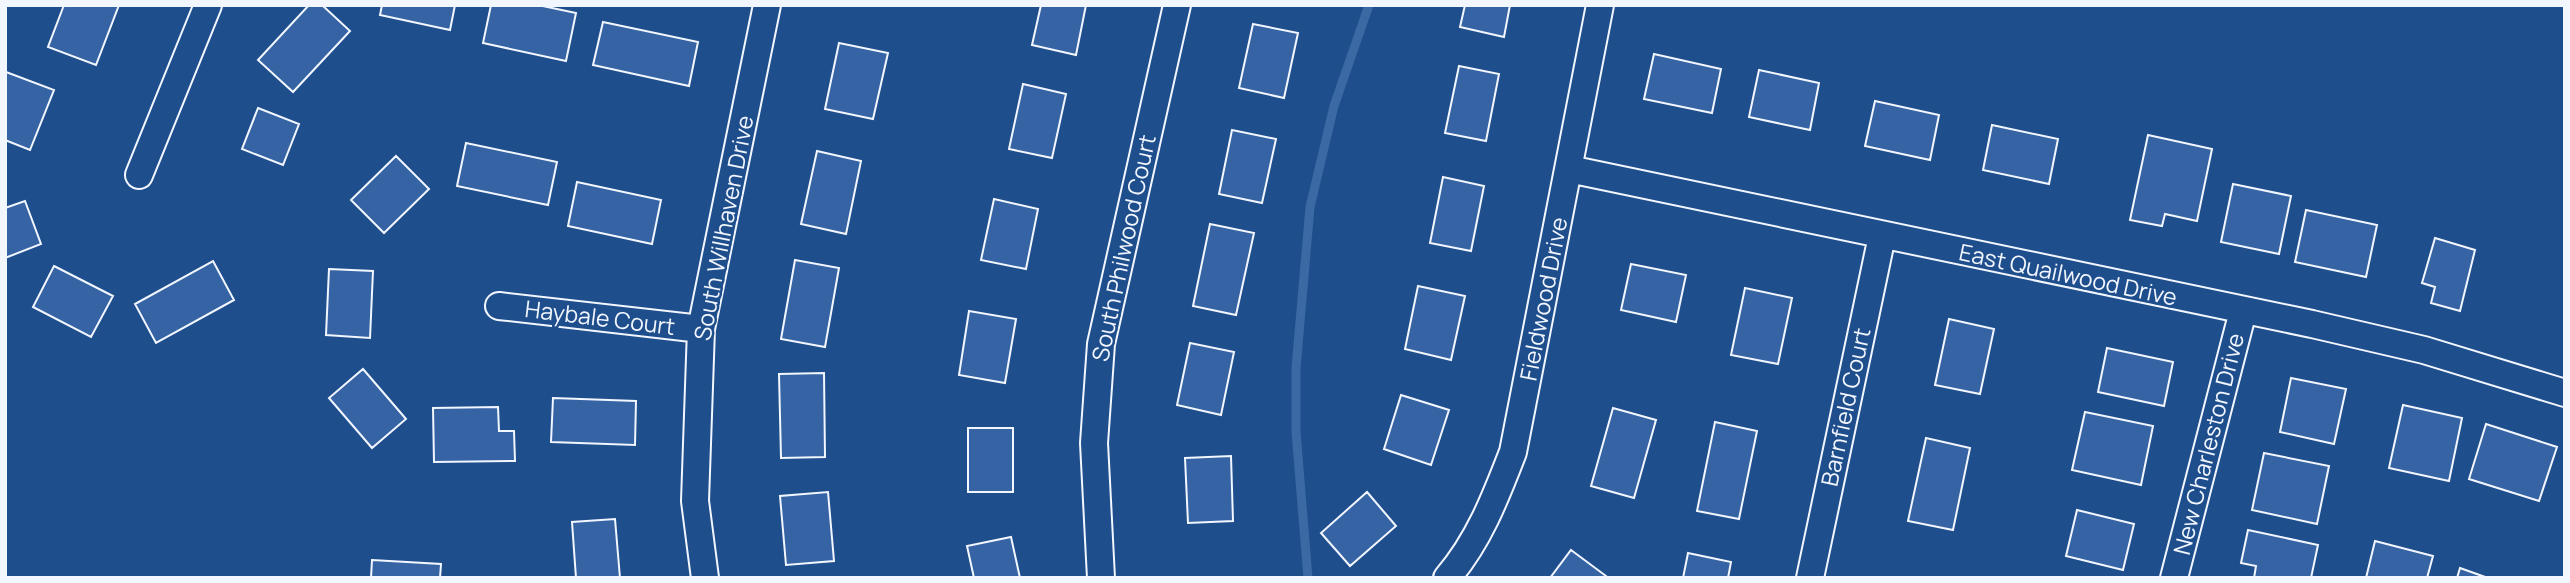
<svg xmlns="http://www.w3.org/2000/svg" width="2570" height="583" font-family="Manrope,sans-serif">
  <style>
    .lines { fill: none; stroke-linecap: round; stroke-linejoin: round }
    .stream { stroke: #3b69a3; stroke-width: 9 }
    .building { fill: #3563a3; stroke: #f2f6ff; stroke-width: 2 }
    .street-casing { stroke: #f2f6ff; stroke-width: 30 }
    .street { stroke: #1f4e8c; stroke-width: 26 }
    .labels { text-anchor: middle; stroke-width: 5; stroke-linejoin: round; paint-order: stroke }
    .street-label { font-size: 23px; fill: #f2f6ff; stroke: #1f4e8c }
  </style>
  <rect width="100%" height="100%" fill="#1f4e8c"/>
  <g class="lines">
    <!-- stream -->
    <path class="stream" d="M1308 578 1296 432V368L1310 207 1334 106 1369 5"/>
  </g>
  <!-- building -->
  <path class="building" d="M64 5H119L96 65 48 47Z
    M309 5H322L350 31 293 92 258 60Z
    M382 5H455L450 30 380 15Z
    M491 5H538L576 13 566 61 483 43Z
    M1041 5H1086L1076 55 1032 45Z
    M1465 5H1510L1504 37 1460 27Z
    M603 22 698 42 689 86 593 65Z
    M1253 24 1298 33 1284 98 1239 88Z
    M839 43 888 53 873 119 825 109Z
    M1654 54 1721 69 1712 113 1644 99Z
    M1459 66 1499 74 1486 141 1445 133Z
    M1759 70 1819 83 1810 130 1749 117Z
    M6 72 54 90 30 150 5 140Z
    M1023 84 1066 94 1052 158 1009 149Z
    M1875 101 1939 115 1930 160 1865 146Z
    M258 108 299 124 283 165 242 149Z
    M1992 125 2058 139 2049 184 1983 170Z
    M1232 130 1276 139 1262 203 1219 194Z
    M2148 135 2212 149 2197 221 2165 214 2162 226 2130 220Z
    M466 143 557 162 548 205 457 186Z
    M817 151 861 161 846 234 801 224Z
    M396 156 429 189 384 233 351 200Z
    M1443 177 1484 186 1471 251 1430 243Z
    M577 182 661 200 652 244 568 226Z
    M2233 184 2291 196 2279 254 2221 242Z
    M994 199 1038 209 1026 269 981 260Z
    M25 201 41 244 5 258V208Z
    M2306 210 2377 225 2366 277 2295 262Z
    M1210 224 1254 233 1236 315 1193 306Z
    M2435 238 2475 250 2460 311 2431 303 2435 287 2422 283Z
    M795 260 839 268 825 347 781 339Z
    M213 261 234 300 156 343 135 304Z
    M1631 264 1686 275 1676 322 1621 310Z
    M54 266 113 296 91 337 33 307Z
    M329 269 373 271 370 338 326 335Z
    M1418 286 1465 296 1451 360 1405 349Z
    M1745 288 1792 298 1778 364 1731 355Z
    M969 311 1016 319 1005 383 959 375Z
    M1949 319 1994 329 1980 394 1935 385Z
    M1190 343 1234 352 1221 415 1177 405Z
    M2107 348 2173 362 2164 406 2098 392Z
    M363 369 406 419 372 448 329 398Z
    M824 373 825 457 781 458 779 374Z
    M2291 378 2346 389 2334 444 2280 432Z
    M1401 395 1449 410 1431 465 1384 449Z
    M553 398 636 401 635 445 551 442Z
    M2403 405 2462 418 2449 481 2389 468Z
    M498 407 499 431H514L515 461 434 462 433 408Z
    M1613 408 1656 420 1634 498 1591 486Z
    M2085 412 2153 426 2141 485 2072 470Z
    M1715 422 1757 431 1739 519 1697 511Z
    M2486 424 2557 447 2539 501 2469 479Z
    M968 428H1013V492H968Z
    M1926 438 1970 448 1953 530 1908 521Z
    M2264 453 2329 466 2317 524 2252 510Z
    M1231 456 1233 521 1188 523 1185 458Z
    M828 492 834 561 786 565 780 496Z
    M1367 492 1396 526 1350 566 1321 533Z
    M2077 510 2134 524 2123 570 2066 556Z
    M615 519 620 578H576L572 522Z
    M2248 530 2318 545 2311 578H2254L2256 566 2241 563Z
    M1011 537 1020 578H974L967 546Z
    M2375 541 2433 556 2427 578H2366Z
    M1571 550 1606 576 1605 578H1550Z
    M1688 553 1731 562 1728 578H1683Z
    M372 560 441 564 440 578H371Z
    M2460 568 2488 578H2457Z"/>
  <g class="lines">
    <!-- street casing -->
    <g class="street-casing">
      <path id="street" d="M1569 169 2312 324 2424 350 2565 393
        M139 175 208 5
        M499 306 701 329
        M705 578 695 501 701 329 767 5
        M1101 578 1094 443 1101 344 1177 5
        M1447 578C1479 541 1496 496 1513 452L1600 5
        M1810 578 1882 236
        M2174 578 2243 311"/>
    </g>
    <!-- street -->
    <use href="#street" class="street"/>
  </g>
  <g class="labels">
    <!-- street labels -->
    <g class="street-label">
      <text transform="translate(724 228) rotate(-79)" y="8">South Willhaven Drive</text>
      <text transform="translate(1124 248) rotate(-78)" y="8">South Philwood Court</text>
      <text transform="translate(2068 275) rotate(12)" y="8">East Quailwood Drive</text>
      <text transform="translate(1544 299) rotate(-79)" y="8">Fieldwood Drive</text>
      <text transform="translate(600 318) rotate(7)" y="8">Haybale Court</text>
      <text transform="translate(1846 407) rotate(-78)" y="8">Barnfield Court</text>
      <text transform="translate(2209 444) rotate(-76)" y="8">New Charleston Drive</text>
    </g>
  </g>
  <!-- border -->
  <rect width="2570" height="583" fill="none" stroke="#f2f6ff" stroke-width="14"/>
</svg>
